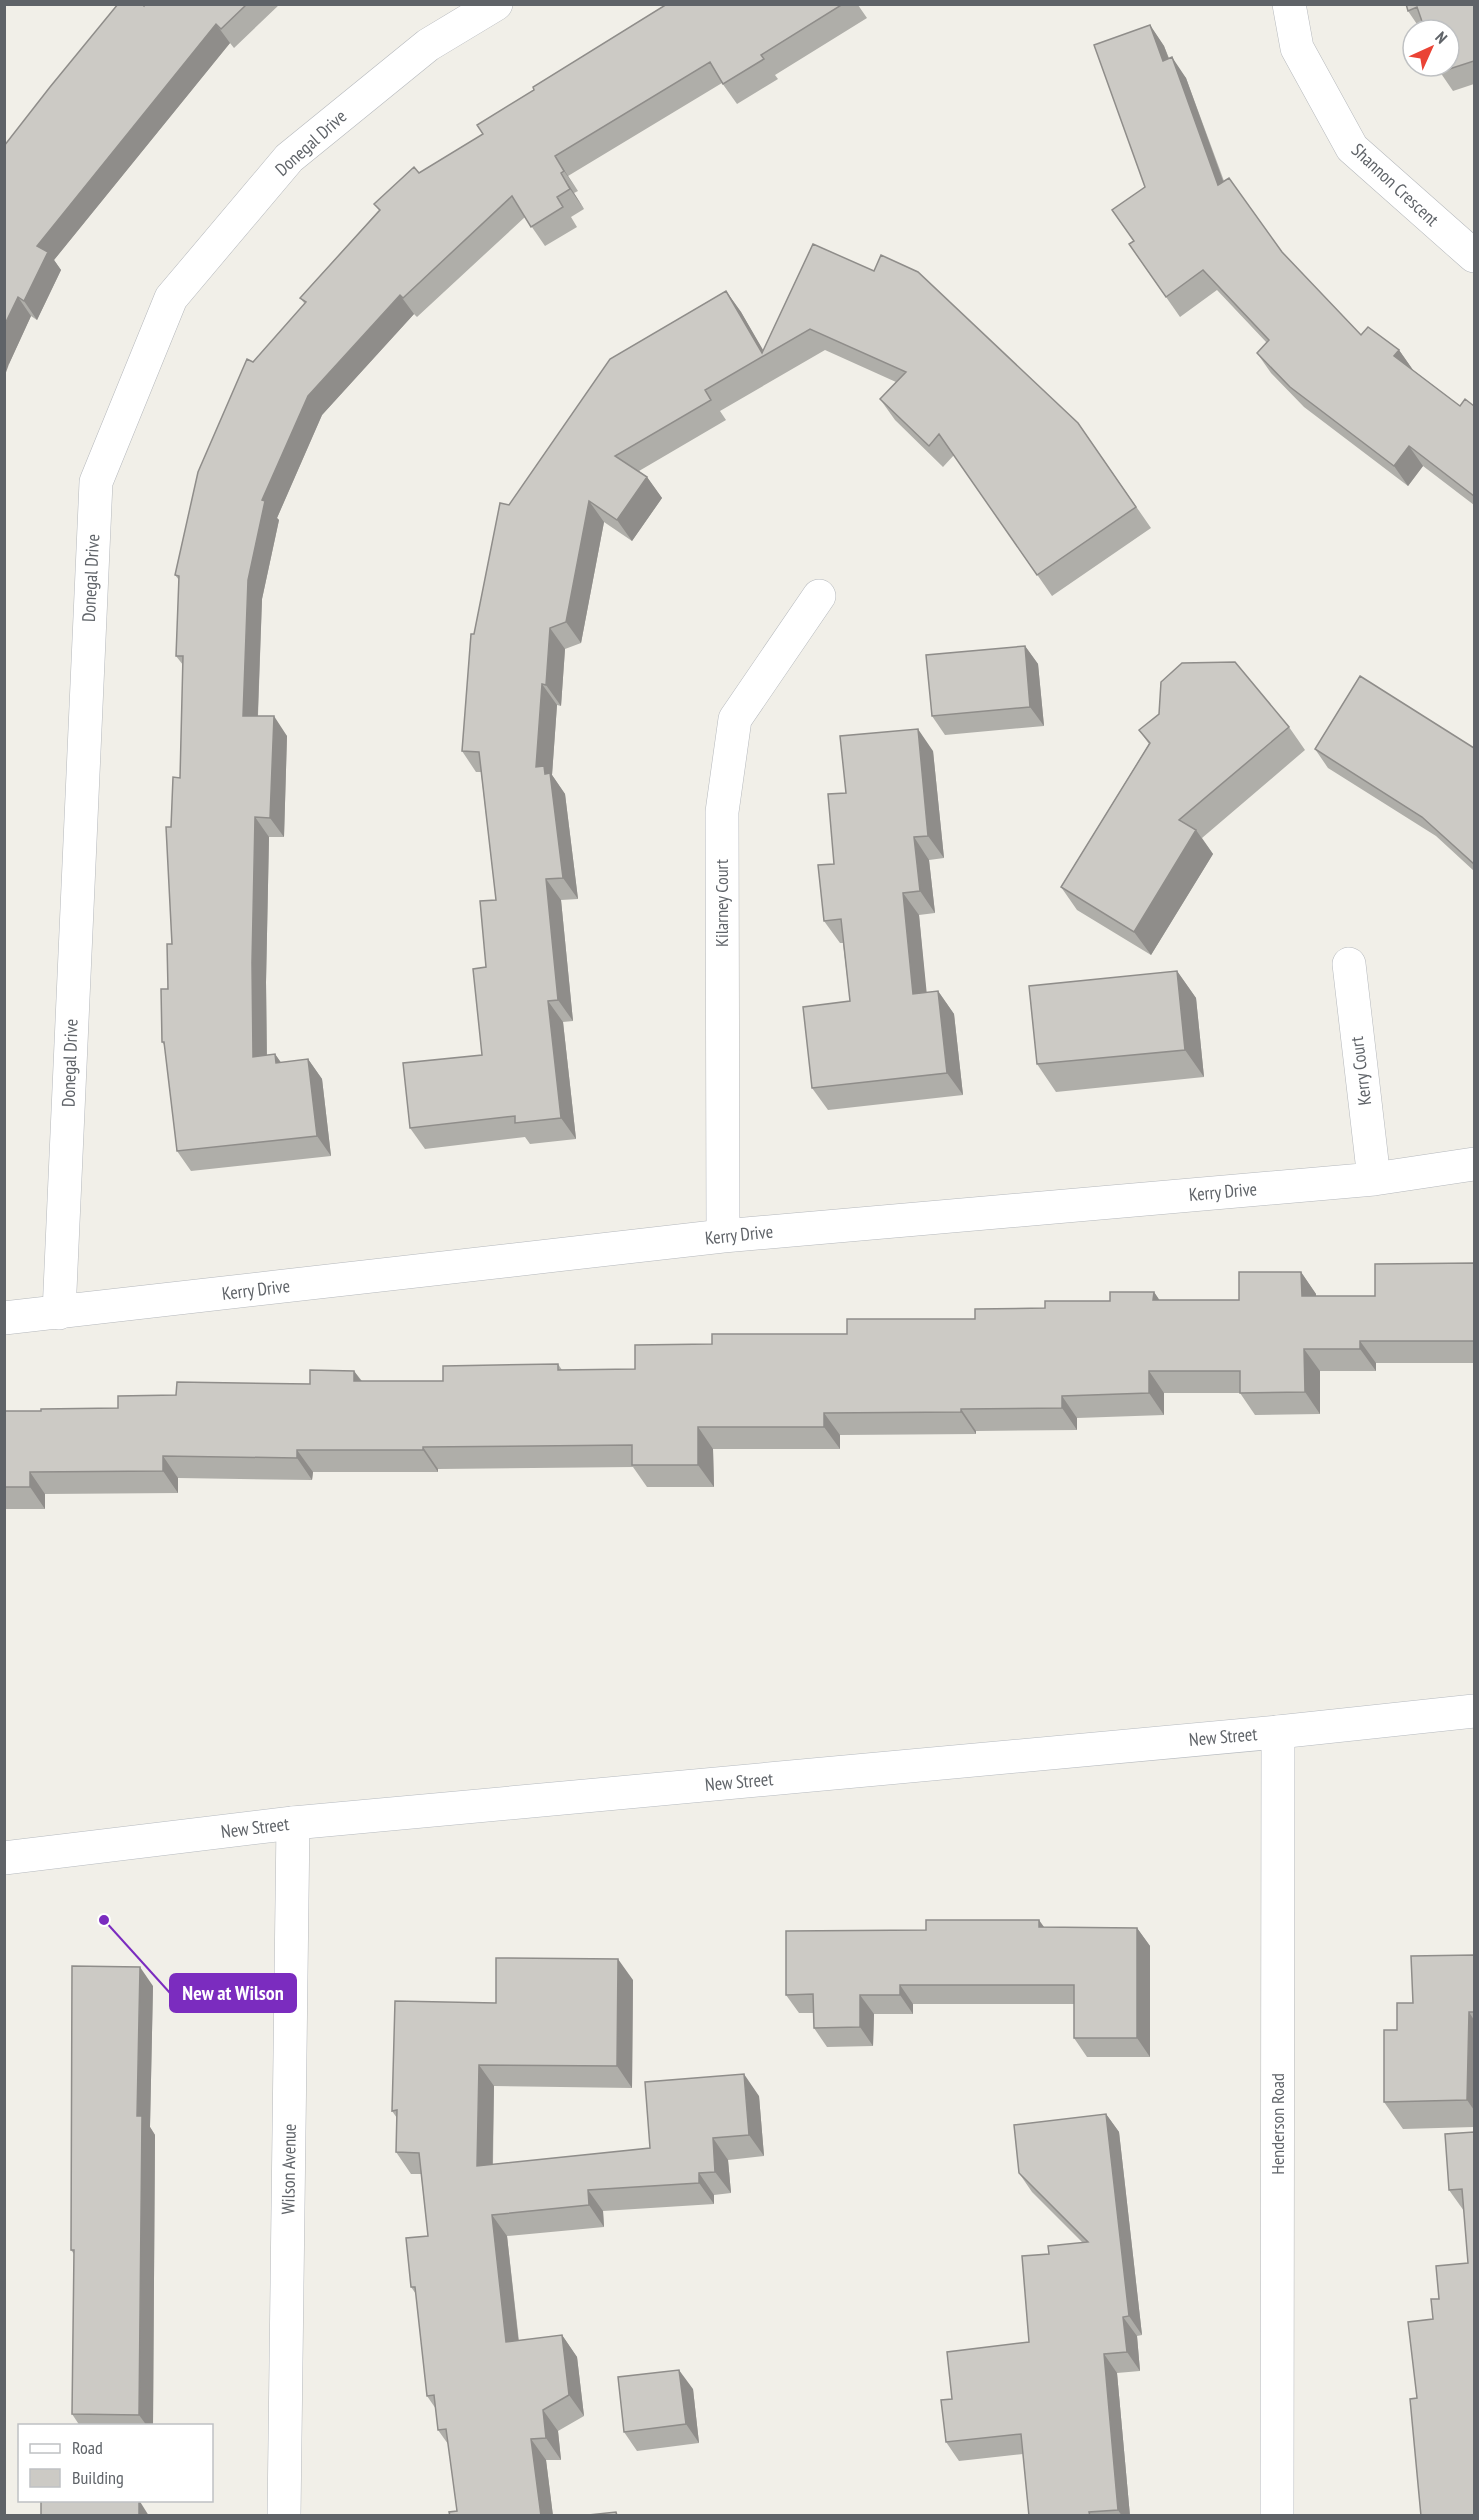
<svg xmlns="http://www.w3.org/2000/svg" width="1479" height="2520" font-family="'PT Sans Narrow',sans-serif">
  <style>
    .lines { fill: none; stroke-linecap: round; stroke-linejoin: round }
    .minor-casing { stroke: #b5b8bc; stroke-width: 34 }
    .secondary-casing { stroke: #b6babf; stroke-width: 34 }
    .minor { stroke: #fff; stroke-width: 33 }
    .secondary { stroke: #fff; stroke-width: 33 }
    .wall { fill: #afaea9 }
    .shaded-wall { fill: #8f8d8a }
    .building { fill: #cccac5; stroke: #8f8d8a; stroke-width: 1.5 }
    .labels { text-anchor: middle; stroke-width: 4.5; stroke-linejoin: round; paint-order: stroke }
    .street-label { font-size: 18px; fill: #5f6368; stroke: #fff }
    .leader { fill: none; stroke: #7b2cbf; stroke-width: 2 }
    .callout-dot { fill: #7b2cbf; stroke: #fff; stroke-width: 2 }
    .callout { fill: #7b2cbf; stroke: #7b2cbf; stroke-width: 2 }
    .callout-label { font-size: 20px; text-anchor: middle; font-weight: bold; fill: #fff }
  </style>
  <rect width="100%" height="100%" fill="#f1efe8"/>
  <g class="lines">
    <!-- minor casing -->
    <g class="minor-casing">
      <path id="minor" d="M1289 4 1297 48 1352 148 1474 256
        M1349 964 1374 1179
        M723 1236 722 812 735 719 819 596
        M59 1313 96 482 171 298 289 158 428 45 496 4
        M4 1318 723 1236 1374 1179 1474 1164
        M284 2516 293 1823
        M1277 2516 1278 1732"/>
    </g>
    <!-- secondary casing -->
    <g class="secondary-casing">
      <path id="secondary" d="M4 1858 293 1823 1278 1732 1474 1711"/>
    </g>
    <!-- minor -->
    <use href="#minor" class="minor"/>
    <!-- secondary -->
    <use href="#secondary" class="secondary"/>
  </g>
  <!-- wall -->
  <path class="wall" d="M145 4H280L234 48 230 43 54 260 61 270 37 320 31 316 9 364 4 146Z
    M667 4H859L858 5 867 18 775 75 778 79 737 104 722 83 568 176 578 191 574 193 584 209 571 217 577 227 545 246 525 217 417 317 414 314 322 415 277 518 279 520 262 599 258 716 287 736 284 837H269L266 982 267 1055 275 1054 281 1063 308 1059 322 1079 331 1156 191 1171 177 1151 165 1046 162 1042 172 944 171 827 180 778 183 665 176 656 179 580 175 575 253 362 305 304 300 298 379 210 374 204 419 173 483 134 534 90Z
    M1406 4H1474V84L1453 91 1440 72 1425 28 1421 30 1408 11Z
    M1150 25 1164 46 1169 58 1186 78 1224 181 1282 252 1361 335 1399 350 1413 370 1460 406H1474V505L1423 466 1408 486 1304 407 1271 373 1257 353 1267 343 1217 290 1180 317 1129 244 1134 241 1112 210 1145 187Z
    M813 244 1078 423 1151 528 1052 596 954 455 943 467 895 420 880 399 896 382 825 350 720 411 726 420 639 471 647 477 662 498 632 541 604 522 581 643 565 649 561 706 557 705 552 775 565 794 578 899 561 900 573 1021 563 1022 576 1139 530 1144 525 1137 425 1149 410 1128 482 1055 486 967 496 900 481 772H476L462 751 474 634 509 505 726 291 741 312 763 351Z
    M1025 646 1038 664 1044 726 945 735 932 716Z
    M1289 727 1305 750 1202 838 1213 854 1151 955 1077 910 1061 887 1149 744 1139 730Z
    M1474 748V871L1436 836 1328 768 1315 749Z
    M933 751 944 858 929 860 935 913 919 915 926 993 938 991 954 1014 963 1095 828 1110 812 1088 850 1001 843 943H840L824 921 846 793Z
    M1177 971 1196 998 1204 1077 1056 1092 1037 1064Z
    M1474 1263V1363H1376V1371H1320V1414L1255 1415 1240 1393H1164V1415L1077 1418V1430L976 1431V1434L840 1435V1449H713L714 1487H647L633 1467 438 1469V1472H313L312 1480 178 1478V1493L45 1494V1509H4V1411H41L118 1408 176 1395 310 1384 354 1371 362 1381H443L558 1364 562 1370 635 1369 712 1344 847 1334 975 1319 1045 1308 1110 1301 1154 1292 1159 1300H1239L1301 1272 1316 1294V1296H1375Z
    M1045 1927 1137 1928 1150 1946V2057H1087L1074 2038V2004H913V2014H874L873 2046 827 2047 814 2028V2013H799L786 1995 926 1930Z
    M1474 1955V2127L1403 2129 1384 2102 1397 2030 1413 2003Z
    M633 1980 632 2088 494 2086 493 2165 650 2148 759 2096 764 2156 728 2160 731 2193 714 2195V2204L603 2211 604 2227 507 2236 519 2341 562 2335 577 2357 584 2416 558 2431 561 2460H546L553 2516H450L457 2511 448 2444 438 2430 436 2409 427 2396 416 2294 411 2287 428 2236 421 2174H411L396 2152 397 2118 392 2111 496 2003Z
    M153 1986 150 2127 155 2135 153 2426H80L72 2414 74 2254 71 2250Z
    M1106 2114 1119 2132 1142 2335 1137 2336 1140 2371 1117 2373 1130 2516H1029L1023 2454 959 2461 946 2442 952 2399 1029 2342 1083 2243 1032 2192 1019 2173Z
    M1474 2132V2516L1417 2398 1433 2319 1468 2263 1464 2211 1449 2190Z
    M693 2389 699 2443 637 2451 624 2432Z"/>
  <!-- shaded-wall -->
  <path class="shaded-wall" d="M216 24 230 43 54 260 61 270 37 320 24 301 37 246Z
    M1150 25 1164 46 1177 81 1163 61Z
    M1172 57 1186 78 1232 206 1218 185Z
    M555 156 568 176 578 191 564 171Z
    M561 173 574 193 584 209 570 189Z
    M726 291 741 312 766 355 764 356Z
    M400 295 414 314 322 415 277 518 279 520 262 599 257 735 243 716 248 580 262 500 308 396Z
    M18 297 31 316 9 364 4 378V326Z
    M1399 350 1413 370 1394 356Z
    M1409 446 1423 466 1408 486 1394 466Z
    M647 477 662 498 632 541 617 520Z
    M589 501 604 522 581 643 566 622Z
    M550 628 565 649 561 706 546 685Z
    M1025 646 1038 664 1044 726 1030 707Z
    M542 684 557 705 552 775 565 794 578 899 563 878 536 767Z
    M274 716 287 736 284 837 270 818Z
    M918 729 933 751 944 858 928 836Z
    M255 817 269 837 266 982 267 1076 253 1057 252 963Z
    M1196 830 1213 854 1151 955 1134 932Z
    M914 837 929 860 935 913 920 891Z
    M546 879 561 900 573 1021 558 1000Z
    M903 893 919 915 929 1016 913 994Z
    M1177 971 1196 998 1204 1077 1185 1050Z
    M938 991 954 1014 963 1095 947 1073Z
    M548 1001 563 1022 576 1139 561 1118Z
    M275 1054 289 1074 276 1063Z
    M308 1059 322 1079 331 1156 317 1136Z
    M1301 1272 1316 1294 1317 1318 1302 1296Z
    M1154 1292 1169 1314 1153 1300Z
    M1360 1341 1376 1363V1371L1360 1349Z
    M1304 1349 1320 1371V1414L1305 1392Z
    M354 1371 370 1393 354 1381Z
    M1149 1371 1164 1393V1415L1149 1393Z
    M1062 1396 1077 1418V1430L1062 1408Z
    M961 1409 976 1431V1434L961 1412Z
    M824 1413 840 1435V1449L824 1427Z
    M698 1427 713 1449 714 1487 698 1465Z
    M423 1447 438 1469V1472L423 1450Z
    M297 1450 313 1472 312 1480 297 1458Z
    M163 1456 178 1478V1493L163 1471Z
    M30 1472 45 1494V1509L30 1487Z
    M1039 1920 1052 1938 1039 1927Z
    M1137 1928 1150 1946V2057L1137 2038Z
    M618 1959 633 1980 632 2088 617 2066Z
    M140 1967 153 1986 150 2127 155 2135 153 2426H147L139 2415 137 2116Z
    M900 1985 913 2004V2014L900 1995Z
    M860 1995 874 2014 873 2046 860 2027Z
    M1469 2012 1474 2020V2110L1467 2100Z
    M479 2065 494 2086 492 2188 477 2166Z
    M744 2074 759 2096 764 2156 749 2135Z
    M1106 2114 1119 2132 1142 2335 1129 2316Z
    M713 2138 728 2160 731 2193 715 2172Z
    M699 2173 714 2195V2204L699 2183Z
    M588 2190 603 2211 604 2227 589 2205Z
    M492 2215 507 2236 521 2364 506 2342Z
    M1123 2317 1137 2336 1140 2371 1127 2352Z
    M562 2335 577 2357 584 2416 569 2395Z
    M1104 2354 1117 2373 1130 2516H1122L1118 2510Z
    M679 2370 693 2389 699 2443 686 2424Z
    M543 2410 558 2431 561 2460 546 2438Z
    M531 2439 546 2460 553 2516H541Z
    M139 2500 149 2516H139Z"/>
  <!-- building -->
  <path class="building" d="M118 4H142L144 6 145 4H247L221 29 216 24 37 246 48 252 24 301 18 297 4 326V146L50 87Z
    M667 4H843L761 55 764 59 723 84 710 62 555 156 564 171 561 173 570 189 557 197 563 207 531 227 512 196 403 298 400 295 308 396 262 500 265 501 248 580 243 716H274L270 818 255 817 252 963 253 1057 275 1054 276 1063 308 1059 317 1136 177 1151 164 1042H162L161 989H168L167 944H172L166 827H171L173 777 180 778 183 656H176L179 576 175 575 198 472 247 359 253 362 306 302 300 298 380 210 374 204 414 167 419 173 483 134 477 125 534 90 533 87Z
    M1406 4H1474V61L1440 72 1437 66H1449V30H1425L1417 7 1408 11Z
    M1150 25 1163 61 1172 57 1218 185 1229 178 1282 252 1361 335 1368 327 1399 350 1394 356 1460 406 1465 399 1474 406V496L1409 446 1394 466 1290 387 1257 353 1269 340 1203 270 1166 297 1129 244 1134 241 1112 210 1145 187 1094 45Z
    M813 244 874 271 881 255 918 272 1078 423 1136 507 1037 575 939 434 929 446 880 399 906 372 810 329 705 390 711 400 615 456 647 477 617 520 589 501 566 622 550 628 546 685 542 684 536 767 544 766 545 774 550 773 563 878 546 879 558 1000 548 1001 561 1118 515 1123V1116L410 1128 403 1063 482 1055 473 969 486 967 480 901 496 900 479 752 462 751 471 634H474L500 503 509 505 610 359 726 291 762 353Z
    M1025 646 1030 707 932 716 926 655Z
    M1235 662 1289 727 1179 820 1196 830 1134 932 1061 887 1150 743 1139 730 1159 714 1161 682 1182 663Z
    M1360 676 1474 748V864L1422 817 1315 749Z
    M918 729 928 836 914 837 920 891 903 893 913 994 938 991 947 1073 812 1088 803 1007 850 1001 841 919 824 921 818 865 834 864 828 794 846 793 840 736Z
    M1177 971 1185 1050 1037 1064 1029 986Z
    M1474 1263V1341H1360V1349H1304L1305 1392 1240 1393V1371H1149V1393L1062 1396V1408L961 1409V1412L824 1413V1427H698V1465H632V1445L423 1447V1450H297V1458L163 1456V1471L30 1472V1487H4V1411H41V1409L118 1408V1396L176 1395 177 1382 310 1384V1370L354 1371V1381H443V1366L558 1364V1370L635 1369V1345L712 1344V1334H847V1319H975V1309L1045 1308V1301H1110V1292H1154L1153 1300H1239V1272H1301L1302 1296H1375V1264Z
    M926 1920H1039V1927L1137 1928V2038H1074V1985H900V1995H860V2027L814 2028 813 1994 786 1995V1931L926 1930Z
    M1474 1955V2012H1469L1467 2100 1384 2102V2030H1397V2003H1413L1411 1956Z
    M496 1958 618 1959 617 2066 479 2065 477 2166 650 2148 645 2082 744 2074 749 2135 713 2138 715 2172 699 2173V2183L588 2190 589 2205 492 2215 506 2342 562 2335 569 2395 543 2410 546 2438 531 2439 541 2516H450L449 2512 457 2511 446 2429 438 2430 434 2395 427 2396 415 2287H411L406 2238 428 2236 419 2153 396 2152 397 2110 392 2111 395 2001 496 2003Z
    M72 1966 140 1967 137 2116H142L139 2415 72 2414 74 2250H71Z
    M1106 2114 1129 2316 1123 2317 1127 2352 1104 2354 1118 2510 1089 2512 1090 2516H1029L1021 2434 946 2442 941 2400 952 2399 947 2352 1029 2342 1022 2256 1049 2254 1048 2246 1088 2242 1019 2173 1014 2125Z
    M1474 2132V2516H1421L1410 2399 1417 2398 1408 2322 1433 2319 1431 2299H1439L1436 2266 1468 2263 1462 2189 1449 2190 1445 2134Z
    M679 2370 686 2424 624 2432 618 2377Z
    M41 2500H139V2516H41Z
    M616 2512 617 2516H579Z"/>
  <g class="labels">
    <!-- street labels -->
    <g class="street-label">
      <text transform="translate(311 143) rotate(-42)" y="6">Donegal Drive</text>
      <text transform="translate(1395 185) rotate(43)" y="6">Shannon Crescent</text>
      <text transform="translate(91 578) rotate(-87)" y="6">Donegal Drive</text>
      <text transform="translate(722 903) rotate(-90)" y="6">Kilarney Court</text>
      <text transform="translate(70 1063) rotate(-88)" y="6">Donegal Drive</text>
      <text transform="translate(1361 1071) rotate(-97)" y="6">Kerry Court</text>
      <text transform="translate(1223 1192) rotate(-5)" y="6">Kerry Drive</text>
      <text transform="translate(739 1235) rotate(-6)" y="6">Kerry Drive</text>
      <text transform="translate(256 1290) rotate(-7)" y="6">Kerry Drive</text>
      <text transform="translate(1223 1737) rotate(-5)" y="6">New Street</text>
      <text transform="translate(739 1782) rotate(-5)" y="6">New Street</text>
      <text transform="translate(255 1828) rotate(-7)" y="6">New Street</text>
      <text transform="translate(1278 2124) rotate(-90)" y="6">Henderson Road</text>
      <text transform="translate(289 2169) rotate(-89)" y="6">Wilson Avenue</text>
    </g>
  </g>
  <!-- callouts -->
  <path class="leader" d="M104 1920L170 1993"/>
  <circle class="callout-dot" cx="104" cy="1920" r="6"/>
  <rect class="callout" x="170" y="1974" width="126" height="38" rx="6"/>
  <g class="callout-label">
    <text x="233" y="2000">New at Wilson</text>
  </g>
  <!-- border -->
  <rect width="1479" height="2520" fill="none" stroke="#5f6368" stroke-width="12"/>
  <!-- legend -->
  <rect x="18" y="2424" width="195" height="78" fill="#ffffff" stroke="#bfc1c3" stroke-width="1.5"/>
  <rect x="30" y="2444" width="30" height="9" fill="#ffffff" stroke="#bfc1c3" stroke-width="1.5"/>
  <text x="72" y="2454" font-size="18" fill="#5f6368">Road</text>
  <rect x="30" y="2469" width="30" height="18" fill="#cccac5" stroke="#bfc1c3" stroke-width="1.5"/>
  <text x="72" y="2484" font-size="18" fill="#5f6368">Building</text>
  <!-- north arrow -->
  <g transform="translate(1431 48) rotate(45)"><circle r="28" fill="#ffffff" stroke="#bfc1c3" stroke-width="1.5"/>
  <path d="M0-4.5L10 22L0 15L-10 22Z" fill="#ea4335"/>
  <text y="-9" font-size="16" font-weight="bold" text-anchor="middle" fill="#5f6368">N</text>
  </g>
</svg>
